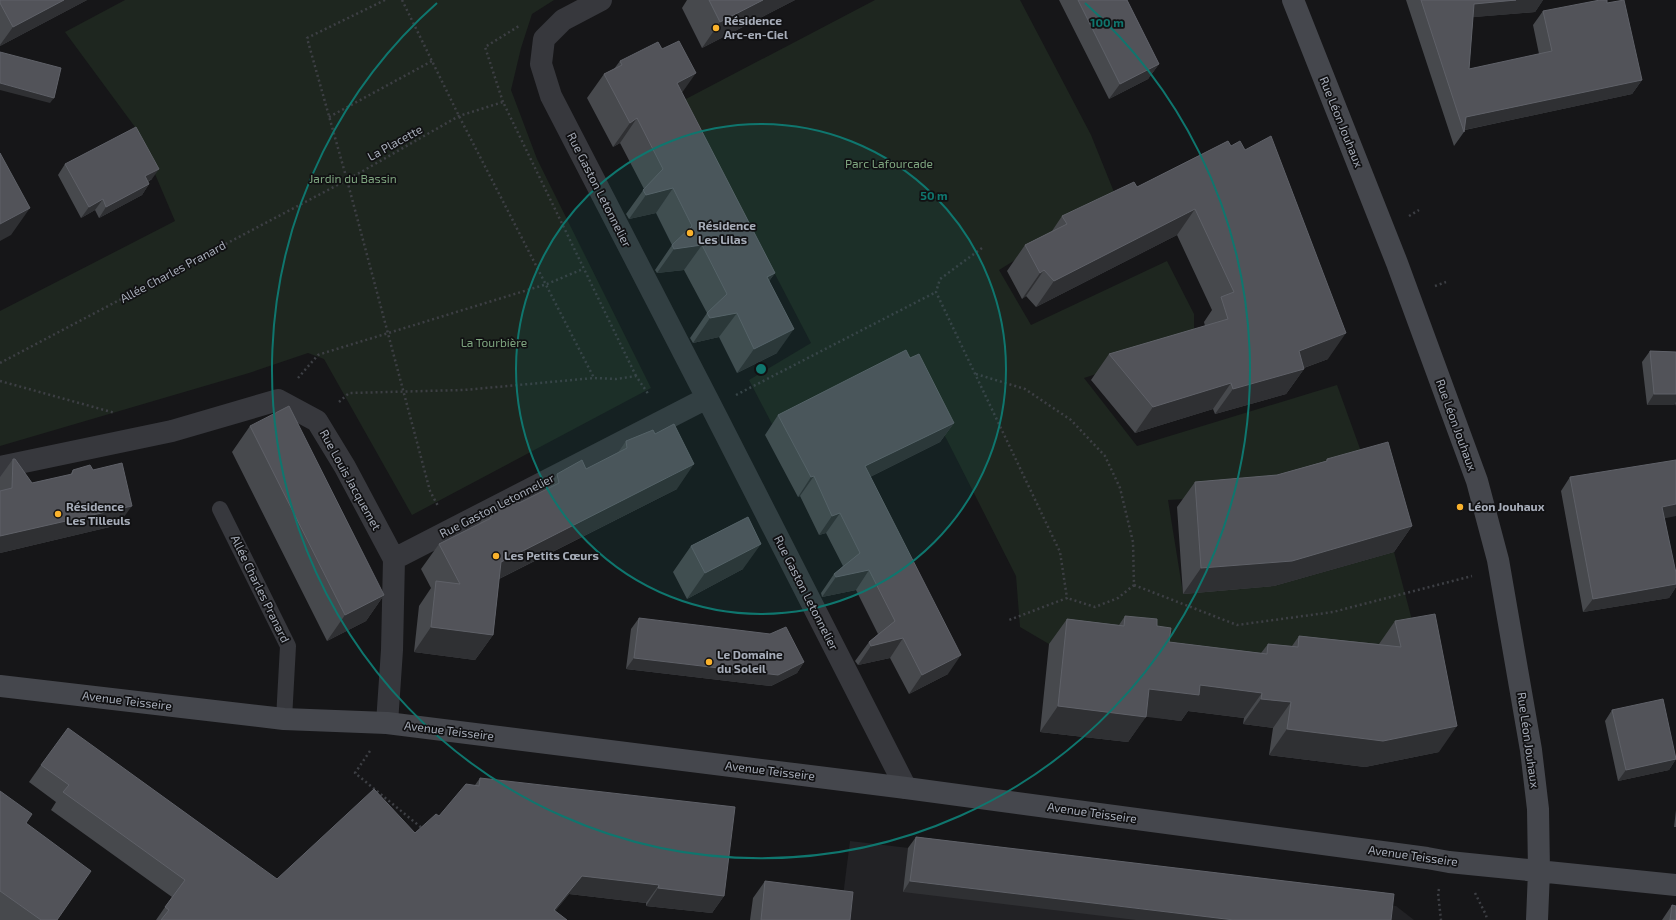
<svg xmlns="http://www.w3.org/2000/svg" width="1676" height="920" font-family="'Exo 2',sans-serif">
  <style>
    .built { fill: #222225 }
    .green { fill: #1e261f }
    .lines { fill: none; stroke-linecap: round; stroke-linejoin: round }
    .path { stroke: #3d3f44; stroke-width: 2.5; stroke-dasharray: 2 3; stroke-linecap: butt }
    .lane { stroke: #37383d; stroke-width: 16 }
    .street { stroke: #37383d; stroke-width: 22 }
    .secondary { stroke: #45474d; stroke-width: 22 }
    .wall { fill: #47494d }
    .shaded-wall { fill: #2f3033 }
    .building { fill: #525359; stroke: #5f6168 }
    .ring { fill: none; stroke: #0f766e; stroke-width: 2 }
    .poi-dot { fill: #fab22c; stroke: #111113; stroke-width: 1.5 }
    .labels { text-anchor: middle; stroke-width: 3.5; stroke-linejoin: round; paint-order: stroke }
    .poi-label { font-size: 12px; font-weight: bold; fill: #a7adb9; stroke: #111113; text-anchor: start }
    .street-label { font-size: 12px; fill: #a7adb9; stroke: #111113 }
    .park-label { font-size: 12px; fill: #7ea57f; stroke: #111113 }
    .centre { fill: #0f766e; stroke: #111113; stroke-width: 2 }
    .ring-label { font-size: 12px; text-anchor: middle; font-weight: bold; fill: #0f766e; stroke: #111113; stroke-width: 3.5; stroke-linejoin: round; paint-order: stroke }
  </style>
  <rect width="100%" height="100%" fill="#161618"/>
  <!-- built -->
  <path class="built" d="M850 841 1396 906 1414 920H840Z"/>
  <!-- green -->
  <path class="green" d="M125 0H554L532 14 521 48 511 90 537 159 651 388 412 515 324 359 308 353 249 373 0 446V311L175 221 135 127 65 32Z
    M875 0H1020L1091 135 1116 197 999 270 1031 325 1167 261 1194 314V342L1084 378 1137 446 1337 385 1363 457 1238 496 1168 500 1183 593 1274 586 1394 552 1417 639 1334 667 1049 644 1020 627 1016 576 946 438 897 360 772 424 749 380 811 343 684 100Z"/>
  <g class="lines">
    <!-- path -->
    <path class="path" d="M385 0 307 38 347 180 430 491 438 506
      M402 0 459 116 594 378
      M503 102 485 47 519 26
      M329 117 432 61
      M1409 216 1419 210
      M982 248 940 279 936 292 1060 552 1067 598 1009 620
      M1435 286 1446 282
      M0 363 347 180 459 116 503 102 636 376
      M976 374 1025 389 1071 420 1105 456 1120 488 1133 542 1134 585 1118 598 1095 607 1067 598
      M298 378 318 355 327 352 547 284 583 269
      M0 381 115 413
      M736 395 936 292
      M339 402 349 393 464 390 594 378 616 379 636 376 649 395
      M1134 585 1237 625 1333 612 1472 576
      M370 751 355 773 423 829
      M1439 889 1438 893 1441 920
      M1475 893 1486 915 1487 920"/>
    <!-- lane -->
    <path class="lane" d="M220 509 288 646 284 719"/>
    <!-- street -->
    <path class="street" d="M707 398 906 788
      M0 467 172 431 278 400 317 421 345 467 394 559 392 650 387 723
      M394 559 707 398 551 96 541 64 544 39 563 20 601 0"/>
    <!-- secondary -->
    <path class="secondary" d="M1293 0 1397 263 1477 481 1498 560 1531 750 1538 809 1539 871 1537 920
      M0 686 284 719 387 723 906 788 1427 858 1449 862 1676 885"/>
  </g>
  <!-- wall -->
  <path class="wall" d="M0 0H87L0 46Z
    M687 0H795L702 48 682 8Z
    M1059 0H1127L1159 64 1148 79 1109 99Z
    M1406 0H1543L1535 12 1473 17 1469 69 1539 54 1533 25 1543 11 1607 3 1642 80 1632 94 1465 130 1464 132 1454 146Z
    M620 61 682 93 775 273 769 281 777 353 737 373 719 337 693 343 690 338 707 313 684 270 657 273 655 270 672 245 656 213 629 219 626 214 644 189 620 143 613 147 587 98 604 74 614 69Z
    M1228 141 1328 359 1304 368V369L1286 394 1215 414 1213 409 1135 433 1091 380 1109 354 1205 326 1204 322 1212 310 1177 235 1036 307 1026 296 1022 299 1007 271 1025 245 1052 231 1062 216 1137 187Z
    M65 164 152 179 148 182 149 184 142 195 99 218 95 210 81 218 58 175Z
    M1650 351 1676 352V406L1675 403 1674 405H1647L1642 362Z
    M910 358 954 423 940 442 870 477 948 674 909 694 890 658 858 665 855 661 869 642 878 634 856 590 822 597 821 593 834 574 843 566 826 533 819 535 800 496 798 497 765 435 778 415Z
    M250 426 384 595 366 621 327 641 232 452Z
    M626 441 677 489 499 579 493 635 475 660 414 652 419 606 431 588 421 569 439 544 479 524 489 509 519 503 546 490 557 474 586 469 617 454Z
    M13 459 32 483 70 475 73 470 118 525 0 553V477Z
    M1327 459 1412 526 1394 552 1274 586 1183 594 1177 507 1195 482 1277 475 1326 461Z
    M1570 477 1664 519 1676 573V587L1669 598 1583 612 1561 491Z
    M691 546 743 569 687 599 673 572Z
    M1125 616 1157 626 1169 642 1261 653 1268 644 1292 646 1299 636 1379 644 1395 621 1439 752 1365 767 1269 755 1273 728 1243 724 1244 718 1188 711 1181 721 1146 716 1128 742 1040 732 1049 644 1067 619 1119 625Z
    M639 618 804 662 797 673 771 686 626 669 631 629Z
    M1612 710 1676 757V759L1669 770 1618 781 1605 721Z
    M41 765 277 879 415 833 439 816 475 785 480 778 724 896 712 913 646 906V903L569 894 555 911 567 920H156L172 897 51 810 56 802 29 782Z
    M0 791 26 823 57 920H0Z
    M1676 810V827H1674Z
    M916 837 1394 894 903 892 908 848Z
    M765 881 850 920H750L753 898Z
    M1672 905 1676 920H1662Z"/>
  <!-- shaded-wall -->
  <path class="shaded-wall" d="M64 0H87L0 46V45L13 27Z
    M763 0H795L702 48 720 22Z
    M1516 0H1543L1535 12 1464 18 1474 4Z
    M1159 64 1148 79 1109 99 1120 84Z
    M696 73 679 97 677 83Z
    M1642 80 1632 94 1464 130 1466 117Z
    M0 83 54 98 50 103 0 90Z
    M637 118 620 143 613 147 630 123Z
    M159 169 152 179 137 187 145 176Z
    M149 184 142 195 99 218 106 207Z
    M673 188 656 213 629 219 646 195Z
    M103 199 95 210 81 218 89 207Z
    M30 208 11 235 0 241V224Z
    M1195 209 1177 235 1036 307 1054 281Z
    M702 245 684 270 657 273 674 249Z
    M1044 270 1026 296 1022 299 1040 273Z
    M775 273 758 297 767 277Z
    M737 313 719 337 693 343 710 318Z
    M794 329 777 353 737 373 754 349Z
    M1346 333 1328 359 1295 371 1304 369 1286 394 1215 414 1233 389 1299 351Z
    M1231 383 1213 409 1135 433 1153 407Z
    M1654 394H1676V402L1674 405H1647Z
    M954 423 940 442 852 486 865 466Z
    M694 464 677 489 483 587 501 562Z
    M814 476 800 496 798 497 811 477Z
    M1676 504V516L1652 521 1662 507Z
    M132 506 118 525 0 553V536Z
    M840 513 826 533 819 535 832 516Z
    M1412 526 1394 552 1274 586 1183 594 1201 568Z
    M761 544 743 569 687 599 705 573Z
    M869 570 856 590 822 597 836 577Z
    M1676 584V587L1669 598 1583 612 1593 599Z
    M384 595 366 621 327 641 345 615Z
    M431 627 493 635 475 660 414 652Z
    M903 638 890 658 858 665 871 646Z
    M961 655 948 674 909 694 922 675Z
    M634 658 804 662 797 673 771 686 626 669Z
    M1200 685 1262 693 1244 718 1188 711 1181 721 1131 715 1149 689Z
    M1261 699 1291 702 1273 728 1243 724Z
    M1058 706 1146 717 1128 742 1040 732Z
    M1457 726 1439 752 1365 767 1269 755 1287 729Z
    M1676 759 1669 770 1618 781 1626 770Z
    M582 876 659 885 646 903 569 894 548 920 554 910Z
    M910 881 1234 920H1136L903 892Z
    M658 888 724 896 712 913 646 906Z"/>
  <!-- building -->
  <path class="building" d="M0 0H64L13 27 0 3Z
    M709 0H763L720 22Z
    M1078 0H1127L1159 64 1120 84Z
    M1421 0H1516L1474 4 1469 69 1552 51 1543 11 1600 0H1607V3L1624 0 1642 80 1466 117 1464 132Z
    M679 41 696 73 677 83 775 273 767 277 794 329 754 349 737 313 710 318 707 313 727 294 702 245 674 249 672 245 692 226 673 188 646 195 643 190 663 169 637 118 630 123 604 74 622 65 620 61 658 42 662 49Z
    M0 52 61 68 54 98 0 83Z
    M136 127 159 169 145 176 149 184 106 207 103 199 89 207 65 164Z
    M1271 136 1346 333 1299 351 1304 369 1233 389 1231 383 1153 407 1109 354 1228 319 1221 297 1234 292 1195 209 1054 281 1044 270 1040 273 1025 245 1067 224 1062 216 1134 182 1137 187 1228 141 1231 146 1240 141 1245 150Z
    M0 153 30 208 0 224Z
    M906 350 910 358 919 354 954 423 865 466 961 655 922 675 903 638 871 646 869 642 895 621 869 570 836 577 834 574 860 553 840 513 832 516 814 476 811 477 778 415Z
    M1650 351 1676 352V394H1654Z
    M289 406 384 595 345 615 250 426Z
    M674 424 694 464 501 562 493 635 431 627 436 581 460 584 439 544 491 518 489 509 507 500H517L519 503 559 483 557 474 582 460 586 469 627 448 626 441 653 430 655 434Z
    M1388 442 1412 526 1292 561 1201 568 1195 482 1277 475 1327 461V459Z
    M13 459H15L32 483 72 474 73 470 90 465 93 470 122 463 132 506 0 536V491L12 488Z
    M1676 460V504L1662 507 1676 573V584L1593 599 1570 477Z
    M748 517 761 544 705 573 691 546Z
    M1435 614 1457 726 1383 741 1287 729 1291 702 1261 699 1262 693 1200 685 1199 695 1149 689 1146 717 1058 706 1067 619 1124 626 1125 616 1157 619V626L1171 628 1169 642 1267 654 1268 644 1298 647 1299 636 1401 647 1395 621Z
    M639 618 770 634 786 627 804 662 778 675 634 658Z
    M1663 699 1676 759 1626 770 1612 710Z
    M68 728 277 879 374 789 415 833 436 814 439 816 466 784 479 786 480 778 735 807 724 896 658 888 659 885 582 876 554 910 567 920H161L169 910 165 907 185 880 63 792 69 785 41 765Z
    M0 791 32 814 26 823 91 871 57 920H41L0 891Z
    M916 837 1394 894 1391 920H1234L910 881Z
    M765 881 853 892 850 920H761Z
    M1672 905 1676 906V920H1670Z"/>
  <!-- distance rings -->
  <circle cx="761" cy="369" r="245" fill="#0f766e" fill-opacity=".12"/>
  <g class="ring">
    <circle cx="761" cy="369" r="245"/>
    <path d="M1085 3A489 489 0 1 1 437 3"/>
  </g>
  <!-- markers -->
  <g class="poi-dot">
    <circle cx="716" cy="28" r="4"/>
    <circle cx="690" cy="233" r="4"/>
    <circle cx="1460" cy="507" r="4"/>
    <circle cx="58" cy="514" r="4"/>
    <circle cx="496" cy="556" r="4"/>
    <circle cx="709" cy="662" r="4"/>
  </g>
  <g class="labels">
    <!-- poi labels -->
    <g class="poi-label">
      <text x="724" y="25">Résidence<tspan x="724" dy="14">Arc-en-Ciel</tspan></text>
      <text x="698" y="230">Résidence<tspan x="698" dy="14">Les Lilas</tspan></text>
      <text x="66" y="511">Résidence<tspan x="66" dy="14">Les Tilleuls</tspan></text>
      <text x="1468" y="511">Léon Jouhaux</text>
      <text x="504" y="560">Les Petits Cœurs</text>
      <text x="717" y="659">Le Domaine<tspan x="717" dy="14">du Soleil</tspan></text>
    </g>
    <!-- street labels -->
    <g class="street-label">
      <text transform="translate(1341 122) rotate(68)" y="4">Rue Léon Jouhaux</text>
      <text transform="translate(395 143) rotate(-29)" y="4">La Placette</text>
      <text transform="translate(599 190) rotate(63)" y="4">Rue Gaston Letonnelier</text>
      <text transform="translate(173 272) rotate(-28)" y="4">Allée Charles Pranard</text>
      <text transform="translate(1456 425) rotate(70)" y="4">Rue Léon Jouhaux</text>
      <text transform="translate(350 480) rotate(61)" y="4">Rue Louis Jacquemet</text>
      <text transform="translate(497 506) rotate(-27)" y="4">Rue Gaston Letonnelier</text>
      <text transform="translate(260 589) rotate(64)" y="4">Allée Charles Pranard</text>
      <text transform="translate(806 593) rotate(63)" y="4">Rue Gaston Letonnelier</text>
      <text transform="translate(127 701) rotate(7)" y="4">Avenue Teisseire</text>
      <text transform="translate(449 731) rotate(7)" y="4">Avenue Teisseire</text>
      <text transform="translate(1528 740) rotate(82)" y="4">Rue Léon Jouhaux</text>
      <text transform="translate(770 771) rotate(7)" y="4">Avenue Teisseire</text>
      <text transform="translate(1092 813) rotate(8)" y="4">Avenue Teisseire</text>
      <text transform="translate(1413 856) rotate(8)" y="4">Avenue Teisseire</text>
    </g>
    <!-- park labels -->
    <g class="park-label">
      <text x="889" y="168">Parc Lafourcade</text>
      <text x="353" y="183">Jardin du Bassin</text>
      <text x="494" y="347">La Tourbière</text>
    </g>
  </g>
  <circle cx="761" cy="369" r="6" class="centre"/>
  <g class="ring-label">
    <text x="1107" y="27">100 m</text>
    <text x="934" y="200">50 m</text>
  </g>
</svg>
